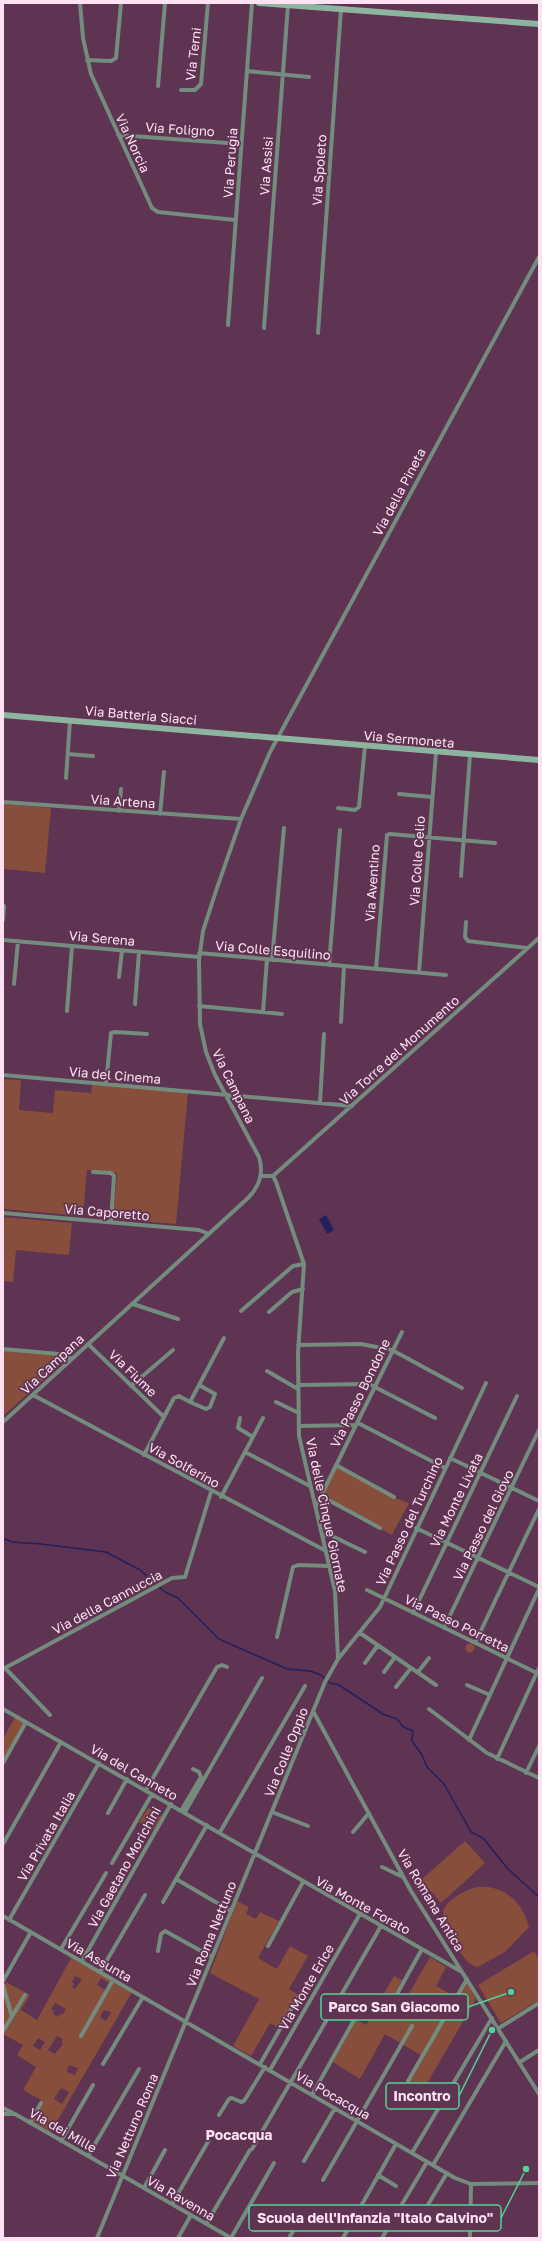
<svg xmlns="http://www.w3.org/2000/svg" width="542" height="2241" font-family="'Golos Text',sans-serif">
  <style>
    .green { fill: #864e3b; fill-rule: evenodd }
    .water { fill: #23205c }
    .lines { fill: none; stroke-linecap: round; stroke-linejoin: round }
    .stream { stroke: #23205c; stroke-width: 1.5 }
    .street { stroke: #748c7e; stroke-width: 4 }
    .secondary { stroke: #8db49e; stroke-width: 6 }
    .labels { text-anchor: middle; stroke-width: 3.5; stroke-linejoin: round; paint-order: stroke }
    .street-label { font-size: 13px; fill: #fee2f3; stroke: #5f3352 }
    .neighbourhood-label { font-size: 14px; font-weight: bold; fill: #fee2f3; stroke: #5f3352 }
    .leader { fill: none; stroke: #52d397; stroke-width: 1.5 }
    .callout-dot { fill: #52d397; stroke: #5f3352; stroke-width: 1.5 }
    .callout { fill: #5f3352; stroke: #52d397; stroke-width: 1.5 }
    .callout-label { font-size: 14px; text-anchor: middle; font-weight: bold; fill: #fee2f3 }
  </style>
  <rect width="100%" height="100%" fill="#5f3352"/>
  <!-- green -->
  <path class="green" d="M3 804 51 808 45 873 3 869Z
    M3 1079 21 1080 19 1110 53 1113 55 1090 91 1093 92 1084 188 1092 176 1224 113 1219 117 1173 87 1170 83 1216 3 1209Z
    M3 1217 72 1223 69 1255 16 1250 13 1282 3 1281Z
    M3 1350 58 1355 64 1358 62 1363 3 1416Z
    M337 1467 395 1498 409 1503 392 1535 381 1529 382 1527 322 1495Z
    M465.5 1648a4.5 4.5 0 1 1 9 0a4.5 4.5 0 1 1-9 0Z
    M15 1717 24 1722 3 1759V1739Z
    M148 1808 162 1816 153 1830 139 1822Z
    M465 1841 485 1863 441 1903 421 1880Z
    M478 1887C504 1885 523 1902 529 1927L505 1952 478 1967C462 1966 445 1926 443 1912 446 1900 466 1889 478 1887Z
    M237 1901 249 1907 246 1914 256 1919 260 1912 279 1921 258 1958 277 1969 290 1946 308 1956 289 1989 298 1995 279 2028 270 2023 251 2056 233 2046 259 1999 210 1973Z
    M534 1951 539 1959V2000L501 2023 478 1985Z
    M430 1957 446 1967 436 1986 458 1998 467 1983 476 1999 414 2106 400 2098 424 2057 385 2034 360 2079 333 2062 356 2020 366 2025 394 1976 402 1980 385 2012 395 2018Z
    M71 1958 132 1992 51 2132 30 2120 41 2100 23 2090 36 2067 17 2055 23 2045 3 2034V1986L6 1982 30 1995 21 2010 37 2020ZM75 1976 82 1979 75 1989 72 1987 74 1984 72 1982ZM101 1978 109 1983 105 1990 97 1985ZM55 2003 66 2009 62 2015 60 2014 58 2017 53 2014 54 2011 51 2009ZM104 2010 111 2012 106 2021 100 2017ZM57 2036 63 2039 61 2043 63 2044 55 2054 48 2050ZM38 2038 45 2042 40 2050 33 2046ZM69 2065 78 2068 75 2075 67 2072ZM61 2088 69 2092 62 2104 54 2099Z"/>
  <!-- water -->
  <path class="water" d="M326 1215 334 1230 327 1234 319 1219Z"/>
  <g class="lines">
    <!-- stream -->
    <path class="stream" d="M3 1538 12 1542 41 1544 106 1552 140 1570 165 1592 178 1598 219 1639 287 1669 310 1671 321 1675 330 1683 339 1685 383 1714 397 1719 403 1727 413 1731 412 1741 422 1755 427 1767 444 1784 471 1832 483 1838 508 1869 539 1897"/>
    <!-- street -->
    <path class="street" d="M80 3 83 38 91 74 152 208 158 212 235 220
      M87 60 111 61 116 58 121 3
      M247 71 309 77
      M158 86 165 3
      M181 90H195L201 84 208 3
      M118 135 241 144
      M228 325 252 3
      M264 328 288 5
      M318 333 341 9
      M68 754 93 756
      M66 778 70 721
      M399 794 432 797
      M3 802 241 819
      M338 808 355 810 359 807 365 746
      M119 811 121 789
      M160 814 164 772
      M461 876 470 755
      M3 920 4 906
      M466 922 465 937 468 941 527 948
      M3 940 199 957
      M199 953 446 975
      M272 960 284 828
      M329 965 340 830
      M376 969 387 835 390 834 495 843
      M419 972 436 752
      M119 977 122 950
      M14 984 18 941
      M135 1004 139 952
      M199 1006 282 1014
      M67 1011 72 946
      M263 1012 267 959
      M341 1022 344 966
      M3 1075 352 1106
      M106 1084 111 1033 115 1032 147 1034
      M320 1103 324 1034
      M93 1172 111 1173 114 1176 111 1222
      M261 1176H273L276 1182 304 1264 298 1353 299 1436 335 1591 338 1659
      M273 1176 539 938
      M3 1213 199 1230 209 1234
      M133 1304 178 1319
      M241 1311 293 1266 304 1264
      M269 1312 292 1292 303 1289
      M88 1344 164 1417
      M298 1345 361 1344 392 1350 462 1388
      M3 1349 59 1354 72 1359
      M267 1371 298 1389
      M298 1385 369 1384 435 1418
      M131 1386 173 1350
      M33 1395 326 1551
      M190 1402 206 1409 210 1407 215 1394 199 1385
      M276 1402 299 1413
      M240 1418 238 1428 253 1437
      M3 1422 248 1198C260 1186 264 1173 259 1157L215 1075 206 1052 200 1024 199 960 203 931 216 891 241 819 270 752 539 257
      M358 1423 445 1468
      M299 1426 356 1425
      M245 1452 310 1486
      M144 1455 174 1398 179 1396 190 1402 224 1338
      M450 1458 539 1501
      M336 1465 394 1497
      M321 1496 380 1528
      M221 1497 263 1418
      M316 1506 402 1332
      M416 1528 539 1587
      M322 1535 332 1536 365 1552
      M367 1590 539 1674
      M413 1613 517 1396
      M444 1628 539 1430
      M360 1633 436 1685
      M277 1637 293 1567 298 1565 329 1566
      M475 1643 539 1509
      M365 1663 378 1645
      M5 1668 50 1715
      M3 1669 172 1578 185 1577 211 1492
      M384 1672 395 1657
      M418 1672 429 1658
      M467 1685 490 1695
      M396 1687 411 1668
      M3 1709 462 1972
      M429 1709 487 1753 539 1778
      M313 1711 411 1891 539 2094
      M469 1740 539 1589
      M497 1759 539 1668
      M3 1763 26 1722
      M526 1773 539 1746
      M146 1790 217 1667 222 1665 227 1667
      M181 1811 201 1777 199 1772 193 1769
      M185 1812 262 1678
      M272 1812 308 1826
      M108 1813 127 1779
      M220 1832 305 1686
      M353 1832 369 1813
      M3 1844 61 1742
      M112 1863 152 1794
      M382 1867 403 1877
      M176 1879 231 1911
      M163 1902 207 1825
      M3 1916 455 2178 471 2184 539 2183
      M9 1920 99 1763
      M268 1946 303 1882
      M61 1949 106 1873
      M158 1951 161 1934 165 1931 212 1957
      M82 1961 171 1804
      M100 1972 145 1895
      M3 1981 31 1932
      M3 1985 12 2017
      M387 2012 422 1949
      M499 2028 539 2003
      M3 2031 25 1995
      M81 2036 113 1980
      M520 2062 539 2050
      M103 2064 143 1997
      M260 2064 299 1996
      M270 2070 360 1914
      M408 2081 467 1979
      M312 2095 368 1995
      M3 2108 13 2113
      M3 2114H15L231 2238
      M219 2115 229 2099 232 2098 241 2102 244 2101 265 2067
      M30 2123 41 2103
      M61 2141 93 2085
      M252 2149 381 1926
      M412 2153 492 2018
      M88 2156 139 2069
      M304 2161 335 2108
      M433 2165 506 2041
      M378 2175 396 2186
      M323 2180 412 2026
      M144 2188 165 2150
      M172 2204 209 2140
      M420 2218 447 2173
      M206 2224 250 2150
      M97 2238 325 1682 338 1659 380 1607 486 1383
      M178 2238 191 2215
      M231 2238 274 2163
      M289 2238 305 2211
      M343 2238 396 2144
      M382 2238 427 2162
      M470 2238 471 2184"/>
    <!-- secondary -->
    <path class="secondary" d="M259 3 539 24
      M3 715 539 760"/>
  </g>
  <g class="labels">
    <!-- street labels -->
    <g class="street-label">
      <text transform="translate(193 54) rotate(-83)" y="5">Via Terni</text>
      <text transform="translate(180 129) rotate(4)" y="5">Via Foligno</text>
      <text transform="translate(133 143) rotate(65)" y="5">Via Norcia</text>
      <text transform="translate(230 163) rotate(-86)" y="5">Via Perugia</text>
      <text transform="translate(266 166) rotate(-86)" y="5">Via Assisi</text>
      <text transform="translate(319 170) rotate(-86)" y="5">Via Spoleto</text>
      <text transform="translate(399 492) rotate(-62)" y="5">Via della Pineta</text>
      <text transform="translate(141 715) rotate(5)" y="5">Via Batteria Siacci</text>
      <text transform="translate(409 739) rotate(5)" y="5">Via Sermoneta</text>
      <text transform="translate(123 801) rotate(4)" y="5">Via Artena</text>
      <text transform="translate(417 861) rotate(-86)" y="5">Via Colle Celio</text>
      <text transform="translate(372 883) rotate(-86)" y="5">Via Aventino</text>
      <text transform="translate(102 938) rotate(5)" y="5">Via Serena</text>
      <text transform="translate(273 950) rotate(5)" y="5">Via Colle Esquilino</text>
      <text transform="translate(399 1050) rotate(-42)" y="5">Via Torre del Monumento</text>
      <text transform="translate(115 1075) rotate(5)" y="5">Via del Cinema</text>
      <text transform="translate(234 1086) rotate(64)" y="5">Via Campana</text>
      <text transform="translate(107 1212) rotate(5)" y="5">Via Caporetto</text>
      <text transform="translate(52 1364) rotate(-43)" y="5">Via Campana</text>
      <text transform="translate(133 1373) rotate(44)" y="5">Via Fiume</text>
      <text transform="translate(360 1393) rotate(-64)" y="5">Via Passo Bondone</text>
      <text transform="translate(184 1465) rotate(29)" y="5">Via Solferino</text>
      <text transform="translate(456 1500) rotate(-64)" y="5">Via Monte Livata</text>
      <text transform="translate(327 1515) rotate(78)" y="5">Via delle Cinque Giornate</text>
      <text transform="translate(409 1521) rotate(-65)" y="5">Via Passo del Turchino</text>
      <text transform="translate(483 1525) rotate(-64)" y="5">Via Passo del Giovo</text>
      <text transform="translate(107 1602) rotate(-28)" y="5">Via della Cannuccia</text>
      <text transform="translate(457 1623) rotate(26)" y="5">Via Passo Porretta</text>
      <text transform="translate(286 1752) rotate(-68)" y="5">Via Colle Oppio</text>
      <text transform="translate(134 1772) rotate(30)" y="5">Via del Canneto</text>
      <text transform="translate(46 1836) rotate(-60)" y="5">Via Privata Italia</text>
      <text transform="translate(124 1867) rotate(-61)" y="5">Via Gaetano Morichini</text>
      <text transform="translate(431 1900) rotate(59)" y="5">Via Romana Antica</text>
      <text transform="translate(363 1905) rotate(29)" y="5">Via Monte Forato</text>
      <text transform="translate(211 1934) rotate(-68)" y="5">Via Roma Nettuno</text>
      <text transform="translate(99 1960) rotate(30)" y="5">Via Assunta</text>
      <text transform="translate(306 1987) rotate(-60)" y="5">Via Monte Erice</text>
      <text transform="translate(333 2095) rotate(30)" y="5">Via Pocacqua</text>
      <text transform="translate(132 2126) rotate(-67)" y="5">Via Nettuno Roma</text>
      <text transform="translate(63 2130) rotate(30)" y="5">Via dei Mille</text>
      <text transform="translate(181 2198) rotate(30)" y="5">Via Ravenna</text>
    </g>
    <!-- neighbourhood labels -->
    <g class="neighbourhood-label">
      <text x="239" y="2140">Pocacqua</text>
    </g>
  </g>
  <!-- callouts -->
  <path class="leader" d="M511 1992L468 2007M492 2030L459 2096M526 2169L501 2218"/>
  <g class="callout-dot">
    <circle cx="511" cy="1992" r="4"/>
    <circle cx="492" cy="2030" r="4"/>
    <circle cx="526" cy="2169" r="4"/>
  </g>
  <g class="callout">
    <rect x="321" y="1994" width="147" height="26" rx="4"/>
    <rect x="386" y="2083" width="73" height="26" rx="4"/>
    <rect x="249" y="2205" width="252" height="26" rx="4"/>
  </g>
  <g class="callout-label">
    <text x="394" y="2012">Parco San Giacomo</text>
    <text x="422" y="2101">Incontro</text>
    <text x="375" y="2223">Scuola dell'Infanzia "Italo Calvino"</text>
  </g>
  <!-- border -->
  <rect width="542" height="2241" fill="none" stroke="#fee2f3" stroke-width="8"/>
</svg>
